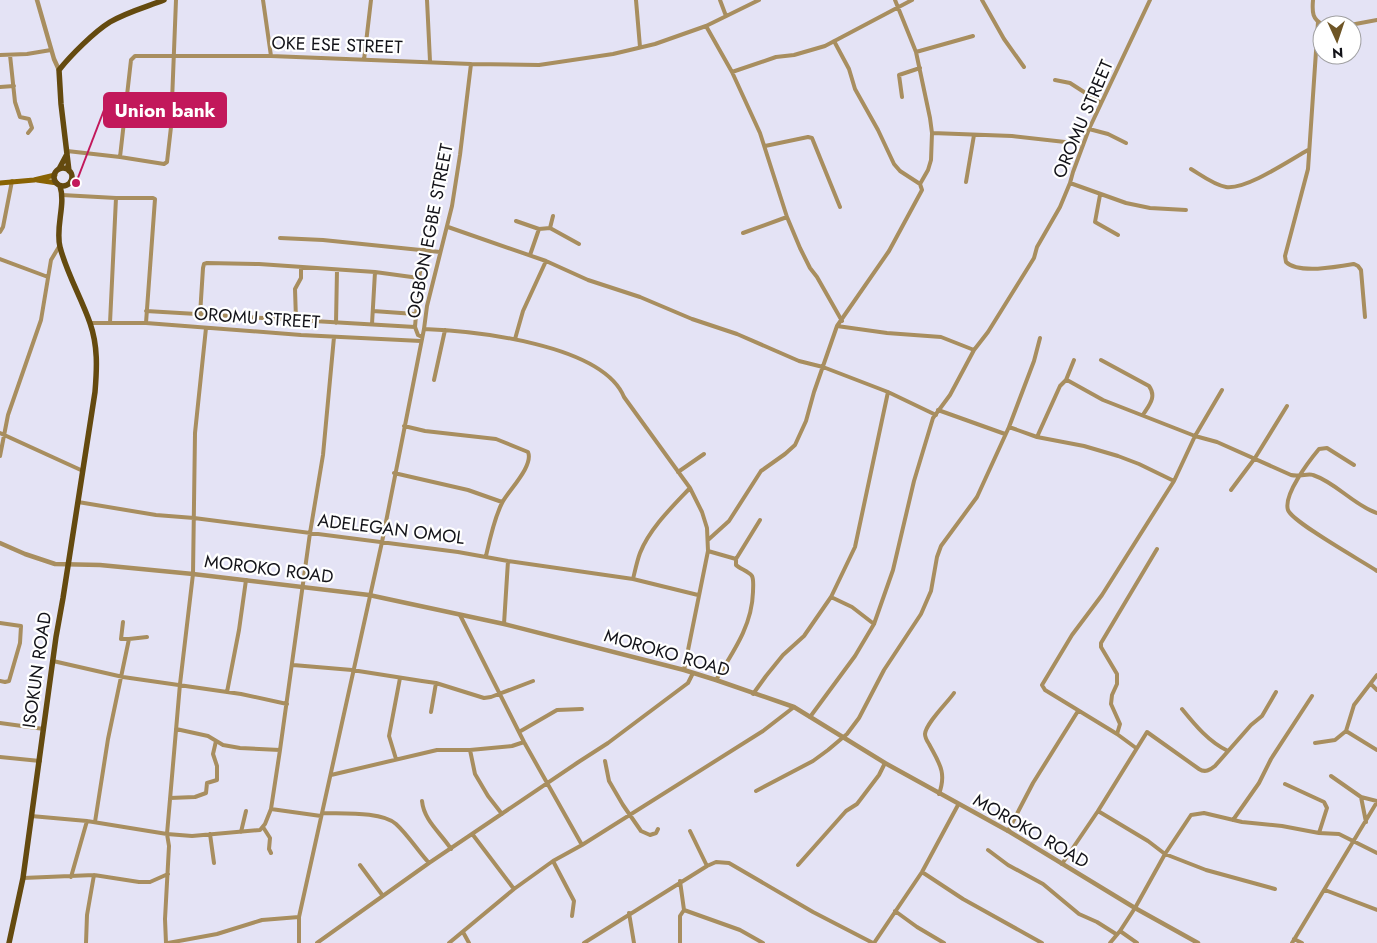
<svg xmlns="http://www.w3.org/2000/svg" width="1377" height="943" font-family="Jost,sans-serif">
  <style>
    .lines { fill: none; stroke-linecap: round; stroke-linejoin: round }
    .minor { stroke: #a88e5f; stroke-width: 4 }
    .tertiary { stroke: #a88e5f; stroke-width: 4.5 }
    .secondary { stroke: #896303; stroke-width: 5 }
    .primary { stroke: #644a0f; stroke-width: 5.5 }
    .labels { text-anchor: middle; stroke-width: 4.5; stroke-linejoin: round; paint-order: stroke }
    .street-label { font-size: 18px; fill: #131319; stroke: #fff }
    .leader { fill: none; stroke: #c2185b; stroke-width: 2 }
    .callout-dot { fill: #c2185b; stroke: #fff; stroke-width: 2 }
    .callout { fill: #c2185b; stroke: #c2185b; stroke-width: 2 }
    .callout-label { font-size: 19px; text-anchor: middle; font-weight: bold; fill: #fff }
  </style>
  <rect width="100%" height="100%" fill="#e4e3f5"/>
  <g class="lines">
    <!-- minor -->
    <path class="minor" d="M263 0 271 56
      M427 0 430 61
      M636 0 640 47
      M720 0 726 16
      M982 0 1004 39 1024 67
      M1313 0C1312 12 1312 20 1324 25
      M1318 22 1308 169 1285 256 1286 262C1298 274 1337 267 1354 264L1358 266 1361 270 1365 317
      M1350 25 1377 20
      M706 26 732 72 760 133 787 217 800 248 810 268 817 277 842 321
      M834 41 849 69 855 89 878 130 894 164 900 171 920 184
      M916 52 973 36
      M0 55 27 54 51 50
      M10 55 15 102 20 117 29 119 32 128 28 133
      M364 60 371 0
      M732 72 776 57 794 55 825 46 912 0
      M1055 80 1070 83 1101 103
      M0 87 14 86
      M902 97 899 75 920 68
      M1089 129 1108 134 1126 143
      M932 133 1012 136 1083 144
      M765 146 808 137 812 138 840 207
      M67 151 120 157 164 164 167 162 171 127 176 0
      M120 157 131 60 135 56H271L471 64 539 65 613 54 655 44 706 26 759 0
      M1191 169C1201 175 1214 185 1226 187 1246 190 1290 160 1308 150
      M966 182 974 135
      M1070 183 1126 203 1150 208 1186 210
      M62 195 116 198H153L155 199 146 323
      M1100 195 1095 222 1118 235
      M553 216 550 228 579 244
      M516 221 539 229
      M448 227 546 261 588 280 640 297 692 319 737 334 799 361 823 367 888 392 936 415
      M0 232 3 227 12 181
      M743 233 787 217
      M280 238 323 240 440 252
      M530 255 539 229 550 228
      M0 259 48 277
      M146 311 415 327
      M373 311 415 314
      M200 315 203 268 204 264 207 263 259 264 375 272 419 278
      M296 320 295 289 301 278V267
      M90 323H146L301 335 421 341
      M110 323 116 198
      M336 323 337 270
      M372 324 375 272
      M837 326 887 333 941 337 974 350
      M424 329C475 331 602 344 624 397L690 488 702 512 707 528 708 551 684 670
      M422 337 418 335 415 327 419 278 424 249
      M515 339 523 311 546 261
      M1101 360 1149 386C1157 397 1149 405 1143 415
      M434 380 445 330
      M1067 380 1103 400 1195 436 1217 442 1291 475C1300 477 1308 473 1313 475 1337 483 1353 505 1377 513
      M938 410 1005 434
      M404 426 425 431 496 439 528 452C534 466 508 491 502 503 494 519 490 538 486 556
      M1009 427 1037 437 1084 446 1118 456 1139 464 1174 481
      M0 433 83 471
      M1037 437 1060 386 1066 380 1074 360
      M0 456 8 415 41 320 51 260 60 245
      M1354 465 1327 448 1319 449C1309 461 1283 495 1288 510 1292 522 1362 561 1377 571
      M678 472 704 454
      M394 473 468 490 502 502
      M1231 490 1255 458 1287 406
      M78 502 156 515 194 518 458 552 508 561 633 579 698 595
      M708 540 729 521 761 471 785 454 795 445 806 421 814 392 837 326 889 251 922 190 920 184 928 170 931 160 932 133 930 118 916 52 895 0
      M708 551 736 559 760 520
      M633 579C635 571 637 561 640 553 650 528 672 507 690 488
      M831 597 852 607 874 624
      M460 615 524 742 582 845
      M123 622 121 639H129
      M0 623 21 626 20 643 9 681 5 682 0 681
      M504 624 508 561
      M53 661 123 677 241 694 287 704
      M293 665 352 670 422 681 436 683 484 698 491 697 533 681
      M716 680C733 652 752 626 753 592 753 587 754 580 752 576 748 571 740 569 736 565V559
      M1371 684 1377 690
      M227 692 239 630 246 580
      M753 694 766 676 783 655 804 636 831 597 855 547 888 392
      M1182 709C1195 725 1209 742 1228 751
      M431 712 436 683
      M810 717 855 656 874 624 893 570 914 481 933 418 950 395 974 350 988 332 1034 258 1037 247 1060 207 1070 183 1073 172 1089 129 1150 0
      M0 723 44 729
      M176 729 208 736 223 745 240 748 280 750
      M1346 731 1377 750
      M519 732 557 710 582 709
      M1117 734 1120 724 1111 704 1112 695 1117 684V674L1101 647V643L1157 549
      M1315 743 1335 740 1346 731 1354 705 1377 675
      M1136 748 1117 734 1045 690 1042 685 1072 635 1102 595 1174 481 1195 436 1222 390
      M470 750 475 774 488 796 502 814
      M0 757 40 761
      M396 759 389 736 400 678
      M605 761 609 781 623 805 641 831 650 835 656 833 658 829
      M331 775 437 750H470L512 746 524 742
      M1331 776 1361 797 1377 801
      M1285 784 1324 802 1327 808 1319 833
      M756 791 813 761 828 750 847 734 859 718 884 670 921 614 931 591 937 557 941 546 977 497 1009 427 1034 361 1040 338
      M939 794C947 772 939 763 929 744 927 741 925 737 925 734 926 723 948 702 954 693
      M1361 797 1366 822
      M170 798 195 797 206 793 207 783 217 780V766L213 754 216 741
      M422 801C424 821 441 833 451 849
      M271 809 321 816
      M1098 811 1148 841 1165 854 1206 870 1275 889
      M322 813C341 814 381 811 396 824 408 835 418 851 429 863
      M31 816 87 821 167 834 192 836 260 830 265 824 271 809 280 750 310 533 323 455 334 337
      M1233 820 1259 783 1271 759 1312 696
      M95 822 108 739 129 639 147 637
      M263 827 270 838 269 849 271 853
      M690 831 707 866
      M1008 831 1033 783 1078 711
      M241 832 246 811
      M210 834 214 863
      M473 835 514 889
      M988 850 1008 865 1043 884 1079 914 1097 922 1116 934
      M553 861 574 901 572 916
      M1062 864 1098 811 1147 732 1199 769C1205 773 1210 770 1215 766L1251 725 1262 716 1276 692
      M360 865 383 896
      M798 865 846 811 857 804 879 775 885 763
      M922 872 963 899 1042 943
      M71 877 87 821
      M23 878 94 875 139 882H150L168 874
      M1325 890 1377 910
      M684 910 740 930 763 943
      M895 911 917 927 944 943
      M629 913 634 943
      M1120 931 1137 943
      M463 932 469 943
      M1294 939 1302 943
      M86 943 87 915 94 875
      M166 943 165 919 169 846 167 834 180 684 193 574 195 433 206 328
      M168 943 217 934 262 920 299 917
      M299 943V917L382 542 424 329 427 306 452 206 460 155 471 64
      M317 943 429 863 577 763 608 743 688 683 693 673
      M449 943 514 889 553 861 582 845 763 731 794 707
      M584 943 707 866 716 862 729 863 813 912 873 943
      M680 943V916L684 910 680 881
      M874 943 922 872 958 805
      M1110 943 1120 931 1135 908 1165 854 1191 815 1204 813 1242 822 1282 826 1319 833 1339 834 1377 853
      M1292 943 1377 802"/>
    <!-- tertiary -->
    <path class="tertiary" d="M37 0 54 59 59 70
      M0 543 25 554 55 564 100 565 193 574 369 595 504 624 684 670 716 680 794 707 885 763 1010 832 1135 908 1198 943"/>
    <!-- secondary -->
    <path class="secondary" d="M37 180 57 183
      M0 183 34 180 55 175"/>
    <!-- primary -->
    <path class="primary" d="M54 177a9 9 0 1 1 18 0a9 9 0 1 1-18 0Z
      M59 169 67 154
      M69 171 61 104 59 70C71 55 94 32 110 22 127 12 146 7 164 0
      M9 943 23 878 56 637 63 598 95 392C97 368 98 346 90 323 81 297 67 274 60 247 55 227 66 205 60 186"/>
  </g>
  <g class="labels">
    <!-- street labels -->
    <g class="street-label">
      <text transform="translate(337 45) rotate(2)" y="6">OKE ESE STREET</text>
      <text transform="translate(1083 119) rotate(-67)" y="6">OROMU STREET</text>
      <text transform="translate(430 231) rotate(-79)" y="6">OGBON EGBE STREET</text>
      <text transform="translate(257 318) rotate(4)" y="6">OROMU STREET</text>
      <text transform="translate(391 529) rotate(7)" y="6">ADELEGAN OMOL</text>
      <text transform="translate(269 569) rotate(7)" y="6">MOROKO ROAD</text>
      <text transform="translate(667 653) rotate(16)" y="6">MOROKO ROAD</text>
      <text transform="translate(37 670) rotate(-82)" y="6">ISOKUN ROAD</text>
      <text transform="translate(1031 831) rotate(30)" y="6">MOROKO ROAD</text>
    </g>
  </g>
  <!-- callouts -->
  <path class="leader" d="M76 183L104 110"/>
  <circle class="callout-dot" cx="76" cy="183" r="5"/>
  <rect class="callout" x="104" y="93" width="122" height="34" rx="5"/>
  <g class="callout-label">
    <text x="165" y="117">Union bank</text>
  </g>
  <!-- north arrow -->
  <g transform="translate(1337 40) rotate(177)"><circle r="24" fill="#ffffff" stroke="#a1a1a3"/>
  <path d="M0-4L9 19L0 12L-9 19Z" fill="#6e5526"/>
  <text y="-8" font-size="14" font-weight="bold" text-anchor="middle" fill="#131319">N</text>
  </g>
</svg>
